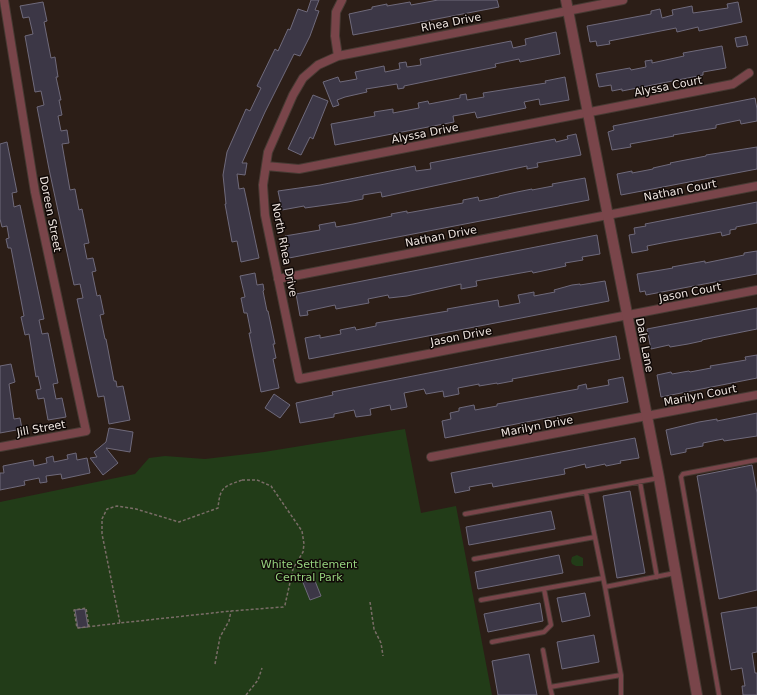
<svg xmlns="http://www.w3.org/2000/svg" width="757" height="695" font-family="'DejaVu Sans',sans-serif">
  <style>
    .green { fill: #223c18 }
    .building { fill: #3c3746; stroke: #6f6a7b }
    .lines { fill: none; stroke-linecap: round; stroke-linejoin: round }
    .service-casing { stroke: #473a33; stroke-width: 6 }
    .minor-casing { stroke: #473a33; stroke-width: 10 }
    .tertiary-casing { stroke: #473a33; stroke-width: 12 }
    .path { stroke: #7a6d67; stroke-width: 1.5; stroke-dasharray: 3 2; stroke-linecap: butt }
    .service { stroke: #79454a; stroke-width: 4 }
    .minor { stroke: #79454a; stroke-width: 8 }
    .tertiary { stroke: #79454a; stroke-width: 10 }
    .labels { text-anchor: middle; stroke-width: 3; stroke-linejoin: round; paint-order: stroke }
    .street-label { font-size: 11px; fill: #eee4df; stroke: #100907 }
    .park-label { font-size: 11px; fill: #95d27e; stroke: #100907 }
  </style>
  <rect width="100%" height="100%" fill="#2c1e17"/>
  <!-- green -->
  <path class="green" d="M405 429 421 513 456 506 492 695H0V502L135 474 149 458 165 456 205 459 264 452Z
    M577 555 583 558V566H576L572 564 571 561 572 557Z"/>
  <!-- building -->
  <path class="building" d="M311 0H319L315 10 319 11 310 36 300 56 294 54 265 112 242 163H247L245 175 237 174 239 189 244 188 259 258 241 262 237 241 232 242 225 204H226L223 175 227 152 246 109 250 111 261 88 257 86 275 49 278 51 288 29 290 30 298 9 307 12Z
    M438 0H497L499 7 353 35 349 14 372 9V7L387 4V6L410 2 411 5Z
    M43 2 47 21 44 22 51 58 55 57 58 77H56L61 100H59L62 115 58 116 61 131 67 130 69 143 62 144 70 190 75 189 79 210 82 209 89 243 84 244 87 259 93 258 96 271 92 272 97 296 100 295 104 314 100 315 105 339H106L114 381H116L117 387 123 386 130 420 109 424 104 396 98 397 77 299 83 298 80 284 74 285 49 169 37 107 44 105 41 91 35 92 25 36 33 34 29 17 23 18 20 6Z
    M738 2 742 22 699 31 698 27 677 32 676 28 609 41 610 44 597 46 596 41 590 42 587 26 651 14V11L660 9 662 18 673 15 672 10 692 6 693 13 728 8 727 4Z
    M556 32 560 54 520 62 519 59 495 64 496 67 404 86V88L398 89 397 84 366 89 367 92 345 97 337 100 339 105 333 107 323 82 338 77 340 82 357 79 355 72 384 66 385 72 400 69 399 63 406 62 407 67 421 65 420 59 511 41 513 48 526 45 525 39Z
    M746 36 748 45 737 47 735 38Z
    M722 46 726 68 703 72V75L622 91V89L612 91 611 85 599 87 596 74 630 68 631 70 646 67 645 61 652 60V63L684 56 683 53Z
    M565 77 569 100 540 105 539 99 524 102 526 108 477 118 475 112 459 115 453 116 454 122 335 145 331 124 375 116 374 112 393 109V113L419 108 418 103 428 101 429 104 460 98V95L466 94 467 100 484 97 483 93 546 83 545 81Z
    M313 95 328 101 313 139 310 137 301 155 288 149Z
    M755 98 757 109V121L741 124 740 120 716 125V128L673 135 674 136 630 144 631 147 612 150 608 132 614 130 613 126Z
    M576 134 581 155 537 163 538 167 527 169V166L382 197 381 192 363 195V199L348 202 305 208 304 206 282 210 278 191 320 185 415 166 416 171 431 169 430 163 555 139 556 142 568 139 567 136Z
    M7 142 17 192 12 193 14 207 20 205 44 319 39 320 42 334 48 333 58 383 53 384 56 399 62 398 66 417 48 420 44 398 38 399 36 390 41 389 38 376 36 377 29 334 25 335 21 317 24 316 11 248H8L6 239 9 238 7 226 2 227 0 219V144Z
    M757 147V169L621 195 617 174 632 171V173L653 169V168L671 164 670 163 706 156V155Z
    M585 178 589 200 289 258 285 236 320 230 319 225 335 222 336 227 353 224 392 216 391 214 407 211V213L463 203V200L478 197 479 201 499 197V196L517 192 532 189V190L553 186 552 184Z
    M757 202V223L736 227V229L730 230V234L722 236 721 232 667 242 647 246 648 250 632 253 629 235 635 234 634 228 646 226 645 224Z
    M597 235 600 254 582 257 583 260 565 263 566 266 533 273 532 271 476 281 477 286 461 289V284L407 296 389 298 388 295 368 299 369 303 336 309 335 305 307 311 308 315 300 316 296 294Z
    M757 251V274L646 295 645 291 640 292 637 274 673 268 672 267 705 261V263L744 255V253Z
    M255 273 257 285 263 284 264 290 263 291 267 311H268L275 344H273L276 358 273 359 279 388 261 392 249 333H251L247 313H244L241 298 245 297 240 276Z
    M605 281 609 301 309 359 305 338 320 335V338L341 334 340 330 355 327 356 330 376 326V323L448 311 447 309 498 300 499 307 520 303 518 295 534 292V296L555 292 554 290 572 285 580 284V285Z
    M757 308V329L702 340V341L688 344 670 347 669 345 651 349 647 329Z
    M616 336 620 359 512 379 513 381 497 384V383L479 386V384L458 388 459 394 444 397 443 391 426 394 424 389 404 393 407 407 391 410 390 405 370 409 371 415 356 417 354 410 334 414V417L300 423 296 403 333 395 332 392Z
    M757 355V378L661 397 657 375 671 372 672 374 689 371 690 372 711 368 710 366 746 360 745 357Z
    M11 364 15 382 9 384 14 419 20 418 22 429 0 433V366Z
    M623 377 628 402 445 438 442 421 451 419 450 413 459 411V408L474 405 475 410 497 406V404L578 389V386L586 384 587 389 609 385 608 380Z
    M274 394 290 405 280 418 265 408Z
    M757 413V436L724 441 723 439 703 443V446L686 449V452L671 455 666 430 699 422 717 419V421Z
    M109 428 133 432 130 452 106 448 118 463 103 475 90 458 97 457 94 452 106 442Z
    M635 438 639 458 620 461 621 463 606 466 605 464 586 468 585 464 564 469 565 474 493 487 492 483 469 487 470 490 455 493 451 473Z
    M76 453 77 460 87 458 90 473 62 479 61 474 46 476 47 482 40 483 39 478 24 481 25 485 0 490V473H4L3 466 33 460 34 466 47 463 46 458 53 456 54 462 68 459 67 455Z
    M752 465 757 493V590L719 599 697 476Z
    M630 491 645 573 617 578 603 496Z
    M551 511 555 529 469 545 466 527Z
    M559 555 563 573 478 589 475 572Z
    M313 576 321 596 310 600 302 580Z
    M585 593 590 616 562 622 557 598Z
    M540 603 543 621 488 632 484 614Z
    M757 607V652L752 653 755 673H757V695H743L742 686H745L742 668 731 670 721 613Z
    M85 609 88 627 78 628 75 610Z
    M594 635 599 662 562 669 557 642Z
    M529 654 537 695H498L492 661Z"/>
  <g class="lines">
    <!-- service casing -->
    <g class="service-casing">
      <path id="service" d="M640 482 657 577
        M586 493 605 587
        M465 514 659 478
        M474 559 595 537
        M481 600 603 578
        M492 642 544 632 551 625 544 589
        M543 650 550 687 621 675 605 587 675 573
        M550 687 552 695
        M621 695V675
        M719 695 681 477 683 474 757 460"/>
    </g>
    <!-- minor casing -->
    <g class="minor-casing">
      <path id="minor" d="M623 0 338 56 318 65 303 78 293 95 268 152 263 185 265 215 299 379 757 290
        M338 56 335 36 336 12 342 0
        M266 166 299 169 733 84 749 73
        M278 279 757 186
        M0 447 86 431 35 192 4 0
        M431 457 757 395"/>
    </g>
    <!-- tertiary casing -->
    <g class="tertiary-casing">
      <path id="tertiary" d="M566 0 659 478 697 695"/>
    </g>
    <!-- path -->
    <path class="path" d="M242 480H257L271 486 302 531 304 544 303 552 293 569 285 605 283 607 231 611 120 623 102 534V519L107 509 117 506 136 509 179 522 218 508C220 487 223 487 242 480Z
      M370 602 374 629 381 643 383 656
      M89 627 86 608 74 610 77 628 120 623
      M215 664 220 637 229 621 231 611
      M246 695 258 680 262 668"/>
    <!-- service -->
    <use href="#service" class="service"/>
    <!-- minor -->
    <use href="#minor" class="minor"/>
    <!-- tertiary -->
    <use href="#tertiary" class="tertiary"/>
  </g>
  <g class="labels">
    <!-- street labels -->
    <g class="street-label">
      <text transform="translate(451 22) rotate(-11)" y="4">Rhea Drive</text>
      <text transform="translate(668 86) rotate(-11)" y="4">Alyssa Court</text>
      <text transform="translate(425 133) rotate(-11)" y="4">Alyssa Drive</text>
      <text transform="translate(680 190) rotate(-11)" y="4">Nathan Court</text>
      <text transform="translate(51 214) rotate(79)" y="4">Doreen Street</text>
      <text transform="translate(441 236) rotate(-11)" y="4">Nathan Drive</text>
      <text transform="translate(285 250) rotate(79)" y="4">North Rhea Drive</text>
      <text transform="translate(690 292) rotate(-11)" y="4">Jason Court</text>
      <text transform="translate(461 336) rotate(-11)" y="4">Jason Drive</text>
      <text transform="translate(645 345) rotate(79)" y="4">Dale Lane</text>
      <text transform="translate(700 395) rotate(-11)" y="4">Marilyn Court</text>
      <text transform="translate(537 426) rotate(-11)" y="4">Marilyn Drive</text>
      <text transform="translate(41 428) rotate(-10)" y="4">Jill Street</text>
    </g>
    <!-- park labels -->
    <g class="park-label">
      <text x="309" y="568">White Settlement<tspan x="309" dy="13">Central Park</tspan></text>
    </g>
  </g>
</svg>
